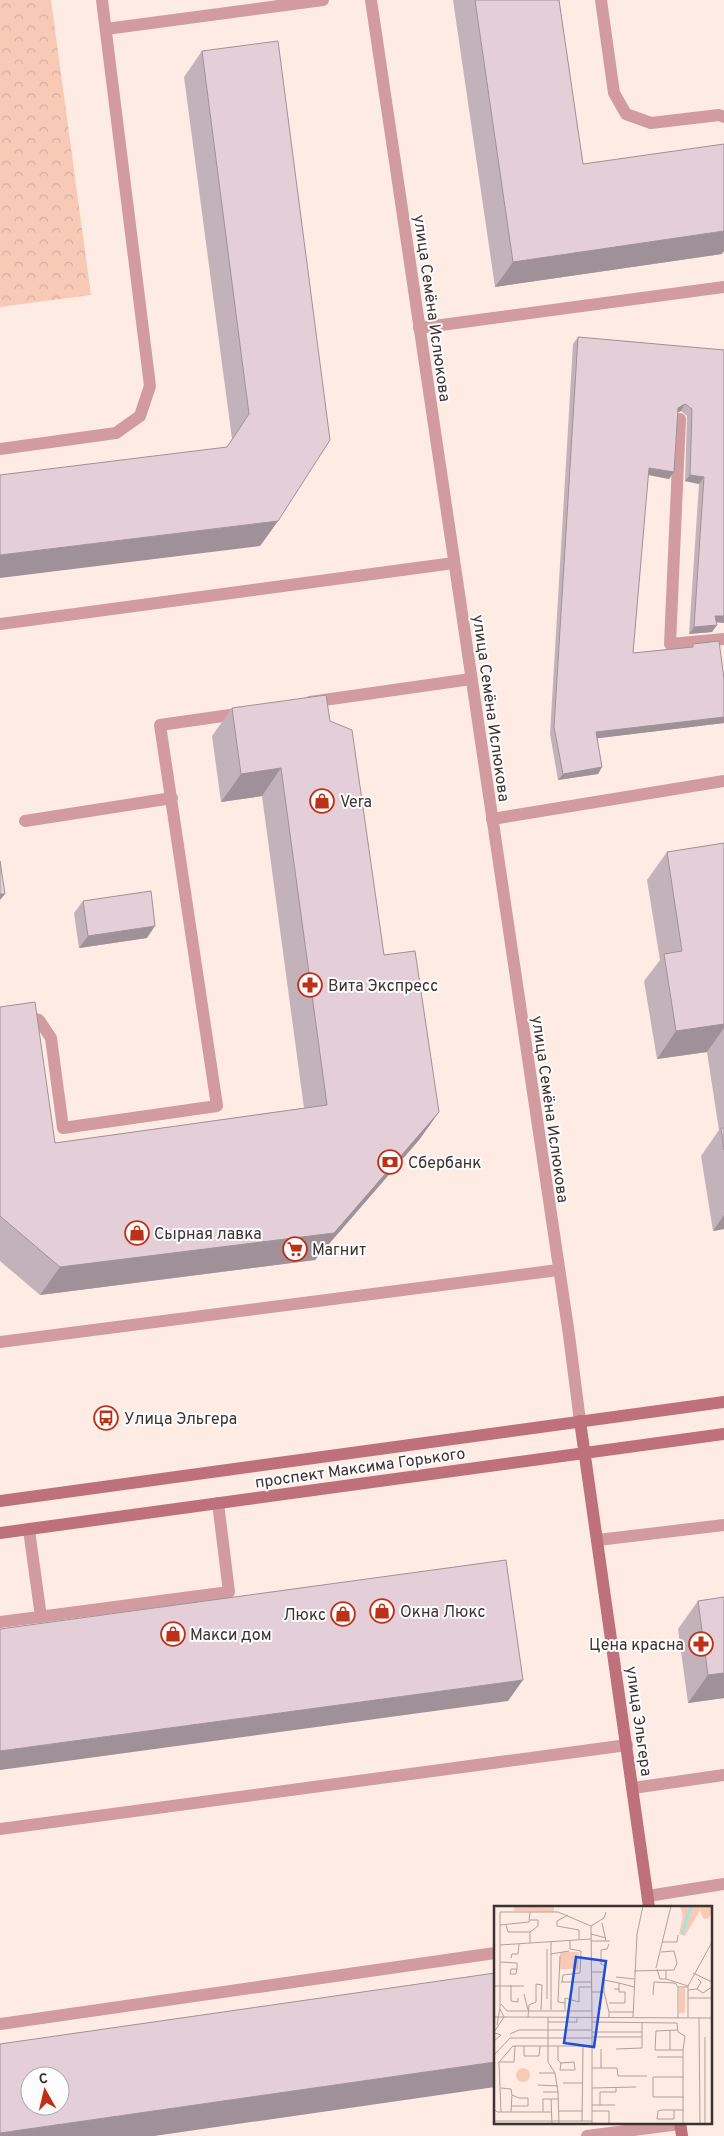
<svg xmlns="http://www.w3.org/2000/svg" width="724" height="2136" font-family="Overpass,sans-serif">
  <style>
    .forest { fill: url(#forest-crowns) }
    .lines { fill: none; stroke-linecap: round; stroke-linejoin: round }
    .lane { stroke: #d19ba0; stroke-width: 12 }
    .street { stroke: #d19ba0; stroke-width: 12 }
    .secondary { stroke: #be717a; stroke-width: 12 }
    .wall { fill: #c4b2bb }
    .shaded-wall { fill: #a09198 }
    .building { fill: #e4cfd9; stroke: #a09198; fill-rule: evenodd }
    .labels { text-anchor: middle; stroke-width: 4; stroke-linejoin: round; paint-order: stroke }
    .street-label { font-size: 16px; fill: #3c3330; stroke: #fcfcfc }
    .poi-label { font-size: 16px; fill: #3c3330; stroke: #fcfcfc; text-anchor: start }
    .inset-river { fill: none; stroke: #93e9ea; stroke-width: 2.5 }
    .inset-road { fill: none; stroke: #b0a19c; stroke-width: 1 }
    .view { fill: #1d4ed8; fill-opacity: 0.15; stroke: #1d4ed8; stroke-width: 2.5 }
    .inset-edge { fill: none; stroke: #3c3330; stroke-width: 2.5 }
  </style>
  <defs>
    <pattern id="forest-crowns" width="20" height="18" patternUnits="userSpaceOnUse" patternTransform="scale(1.25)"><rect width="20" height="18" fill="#f8cab6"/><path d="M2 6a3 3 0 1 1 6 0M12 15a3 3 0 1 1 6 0" fill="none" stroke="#d6ae9d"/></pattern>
  </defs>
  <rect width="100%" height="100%" fill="#fdebe4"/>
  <!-- forest -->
  <path class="forest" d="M0 0H51L91 295 0 307Z"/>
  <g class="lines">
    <!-- lane -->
    <path class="lane" d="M601 0 614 93 626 114 651 123 719 115 724 117
      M106 29 323 0
      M419 328 724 287
      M680 419 670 644 724 639
      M0 449 116 433 140 416 150 386 102 0
      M0 624 454 563
      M310 702 471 679
      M492 819 724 781
      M25 821 172 798
      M0 1014 14 1012 39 1020 51 1038 63 1128 217 1106 160 725 244 713
      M0 1342 558 1270
      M29 1530 41 1617
      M598 1540 724 1525
      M0 1622 229 1592 218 1503
      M633 1788 724 1775
      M0 1829 627 1745
      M648 1896 724 1884
      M0 2024 495 1953
      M587 2136 680 2124"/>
    <!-- street -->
    <path class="street" d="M371 0 569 1335 580 1421"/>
    <!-- secondary -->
    <path class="secondary" d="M580 1421 649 1907
      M0 1501 724 1402
      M0 1533 724 1434
      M680 2122 682 2136"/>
  </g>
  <!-- wall -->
  <path class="wall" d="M453 0H559L583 164 722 254 495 287Z
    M202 51 278 521 260 546 227 447 232 439 184 77Z
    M578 337 724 350 716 622 712 632 689 634 699 484 685 481 687 416 681 411 678 412 674 472 669 479 648 475 633 653 691 647 693 644 724 723 597 738 602 767 598 774 558 780 550 734 573 344Z
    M232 708 330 721 384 955 439 1112 419 1140 315 1260 40 1295 0 1261V1007L55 1143 304 1108 262 796 221 802 212 736Z
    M724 843V1229L713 1231 701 1156 719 1130 707 1052 657 1059 644 981 660 960 647 880 667 852Z
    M83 901 147 938 79 948 74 913Z
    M724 1597V1698L688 1703 678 1629 698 1601Z"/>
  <!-- shaded-wall -->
  <path class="shaded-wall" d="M724 231V251L722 254 495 287 513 262Z
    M685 404 681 411 673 414 678 408Z
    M649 468 674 472 669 479 644 474Z
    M690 475 704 477 699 484 685 481Z
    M278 521 260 546 0 578V555Z
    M715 616H724V623L711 622Z
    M717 625 712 632 689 634 694 627Z
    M724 717V723L592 739 596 732Z
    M602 767 598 774 558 780 563 774Z
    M281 768 262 796 221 802 241 774Z
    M0 894H5L0 900Z
    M155 926 147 938 79 948 88 936Z
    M724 1024V1028L707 1052 657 1059 676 1031Z
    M439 1112 419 1140 315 1260 40 1295 60 1267Z
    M724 1215V1229L713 1231Z
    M724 1673V1698L688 1703 708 1675Z
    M523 1680 508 1701 0 1770V1751Z
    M495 2062V2087L154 2136H0V2133Z"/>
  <!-- building -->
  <path class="building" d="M475 0H559L583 164 724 144V231L513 262Z
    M278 41 330 440 278 521 0 555V475L227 447 249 414 202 51Z
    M578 337 724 350V616H715L717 625 694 627 704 477 690 475 692 409 685 404 678 408 674 472 649 468 633 653 693 647V644L719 641 724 679V717L596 732 602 767 563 774 554 727Z
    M326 695 330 721 352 730 384 955 415 951 439 1112 334 1233 60 1267 0 1216V1007L35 1002 55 1143 327 1105 281 768 241 774 232 708Z
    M724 843V1024L676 1031 664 954 682 951 667 852Z
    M0 861 5 894H0Z
    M151 891 155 926 88 936 83 901Z
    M721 1128H724V1150Z
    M506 1560 523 1680 0 1751V1629Z
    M724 1597V1673L708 1675 698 1601Z
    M495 1973V2062L0 2133V2044ZM30 2076H60V2106H30Z"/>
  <!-- icons -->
  <defs>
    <g id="shop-ring" transform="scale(1.25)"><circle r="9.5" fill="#fcfcfc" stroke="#bd3119" stroke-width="1.5"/><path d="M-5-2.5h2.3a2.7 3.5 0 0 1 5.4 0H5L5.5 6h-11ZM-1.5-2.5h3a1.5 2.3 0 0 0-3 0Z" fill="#bd3119"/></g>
    <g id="pharmacy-ring" transform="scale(1.25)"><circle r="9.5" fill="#fcfcfc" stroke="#bd3119" stroke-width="1.5"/><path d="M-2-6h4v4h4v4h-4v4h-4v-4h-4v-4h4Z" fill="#bd3119"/></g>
    <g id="bank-ring" transform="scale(1.25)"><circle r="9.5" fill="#fcfcfc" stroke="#bd3119" stroke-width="1.5"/><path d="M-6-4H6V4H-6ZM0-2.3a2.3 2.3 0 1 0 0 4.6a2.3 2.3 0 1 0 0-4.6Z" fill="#bd3119"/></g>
    <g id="supermarket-ring" transform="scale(1.25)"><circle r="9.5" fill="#fcfcfc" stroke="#bd3119" stroke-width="1.5"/><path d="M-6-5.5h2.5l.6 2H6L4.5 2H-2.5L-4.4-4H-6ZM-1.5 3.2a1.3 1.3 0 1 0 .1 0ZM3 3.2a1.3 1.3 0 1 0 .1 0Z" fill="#bd3119"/></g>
    <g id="bus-ring" transform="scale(1.25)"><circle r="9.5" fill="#fcfcfc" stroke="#bd3119" stroke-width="1.5"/><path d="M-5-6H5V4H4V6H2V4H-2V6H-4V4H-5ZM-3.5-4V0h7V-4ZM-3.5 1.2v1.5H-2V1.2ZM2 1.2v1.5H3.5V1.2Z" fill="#bd3119"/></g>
  </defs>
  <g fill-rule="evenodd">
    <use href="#shop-ring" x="322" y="801"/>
    <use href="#pharmacy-ring" x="310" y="985"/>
    <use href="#bank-ring" x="390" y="1162"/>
    <use href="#shop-ring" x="137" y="1233"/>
    <use href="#supermarket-ring" x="295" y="1249"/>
    <use href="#bus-ring" x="106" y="1418"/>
    <use href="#shop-ring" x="382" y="1611"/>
    <use href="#shop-ring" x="343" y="1614"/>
    <use href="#shop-ring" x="173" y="1634"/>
    <use href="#pharmacy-ring" x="701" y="1644"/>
  </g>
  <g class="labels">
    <!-- street labels -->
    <g class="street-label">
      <text transform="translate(433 308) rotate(82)" y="6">улица Семёна Ислюкова</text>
      <text transform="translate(492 708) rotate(82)" y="6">улица Семёна Ислюкова</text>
      <text transform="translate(551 1109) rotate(82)" y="6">улица Семёна Ислюкова</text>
      <text transform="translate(360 1467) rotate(-8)" y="6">проспект Максима Горького</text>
      <text transform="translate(640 1721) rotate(82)" y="6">улица Эльгера</text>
    </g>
    <!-- poi labels -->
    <g class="poi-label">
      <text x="340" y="807">Vera</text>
      <text x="328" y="991">Вита Экспресс</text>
      <text x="408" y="1168">Сбербанк</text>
      <text x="154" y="1239">Сырная лавка</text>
      <text x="312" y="1255">Магнит</text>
      <text x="124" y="1424">Улица Эльгера</text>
      <text x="400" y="1617">Окна Люкс</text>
      <text x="326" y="1620" text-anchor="end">Люкс</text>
      <text x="190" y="1640">Макси дом</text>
      <text x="684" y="1650" text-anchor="end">Цена красна</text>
    </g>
  </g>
  <!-- overview -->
  <g transform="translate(494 1906)">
    <rect width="218" height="218" fill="#fdebe4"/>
    <path d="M22 169a7 7 0 1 1 14 0a7 7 0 1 1-14 0Z" fill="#f8cab6"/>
    <path d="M20 0H60V6L20 5ZM186 0H217V8L214 13 209 12 206 4 191 30 185 28 189 9ZM66 46H85L84 63H66ZM185 82H191V107H185Z" fill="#f8cab6"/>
    <path class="inset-river" d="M188 28 197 0"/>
    <path class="inset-road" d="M74 9 63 15V20L85 24V33M108 17 112 35M6 19 35 16 36 6M12 19 14 26H36V37M97 20 98 111M97 20 110 12 112 6M36 26 44 20V14H36M97 28 112 32M97 35H116M57 36V48L75 45M168 36H183L184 29M6 39 97 33M66 50 64 96 71 97M17 52 18 48H24L25 38M6 56 23 57V63H17L16 68H22L23 63M162 62 177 0M163 63 166 73H172V64M140 65 180 64 183 57 180 45 167 46M97 66H111V60L107 58V44L113 43 115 38M199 67 218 76M122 71 140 73M172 73 194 80M67 76H98M68 76 69 69 86 67 87 45 76 43V34M17 79V95L24 96V92M0 80H30M120 83H125V77L140 81M203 83 209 87 218 81M194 84 203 83 207 76 204 73M98 86H110L115 106M110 86V74L125 77M30 88 34 104M159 89 160 76 181 77 184 81M194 92H218M53 93V43M115 97H131V86H125V83M7 98 13 105H98M57 104V48M71 104V92L85 96V81H98M0 111H10L6 103M34 111 35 99 42 96V78L48 79 47 104M115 111V106H139M139 111 143 28 149 0M194 111V80L218 36M54 112V156L61 167 64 186M98 112V218M184 112V81H194M205 112 206 218M54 116H83V112M98 116 183 117M183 117 184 126 191 130 189 144M3 119 6 101V6H64L97 20M176 124V144M183 124 162 125 161 144H189V218M0 126 10 111 218 112M98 126H148M16 128 25 124H98M98 131H148M211 131V218M0 135 7 129 1 127M30 140V150H45L46 140M64 140V154L67 157 80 156 81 164H66L67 157M107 143V162M122 143 148 142V117M0 149 16 132H98M163 151H189M5 156H20L21 140M98 162H123L124 170H153M45 167H61M190 171H159V191H190M69 177H88M44 179 64 180M7 182 17 183 18 189 25 192H34V200H17M98 182 142 181M49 186H64L65 218M57 193 58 218M98 199H121M106 199V186H122V181M0 203 3 206H57M180 204V213H163L164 205 168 204H190M65 205H88M98 205H115V218M7 206 5 156 19 140H89M17 206 18 189M49 206V193H64M0 215H98M88 215 89 140H98"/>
    <path class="view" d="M82 51 112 55 100 141 70 137Z"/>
    <rect width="218" height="218" class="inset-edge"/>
  </g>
  <!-- north arrow -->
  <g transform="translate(45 2091) rotate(352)"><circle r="24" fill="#fcfcfc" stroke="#afacaa"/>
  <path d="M0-4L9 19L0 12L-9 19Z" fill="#bd3119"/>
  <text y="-8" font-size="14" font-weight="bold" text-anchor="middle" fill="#3c3330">С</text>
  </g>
</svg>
